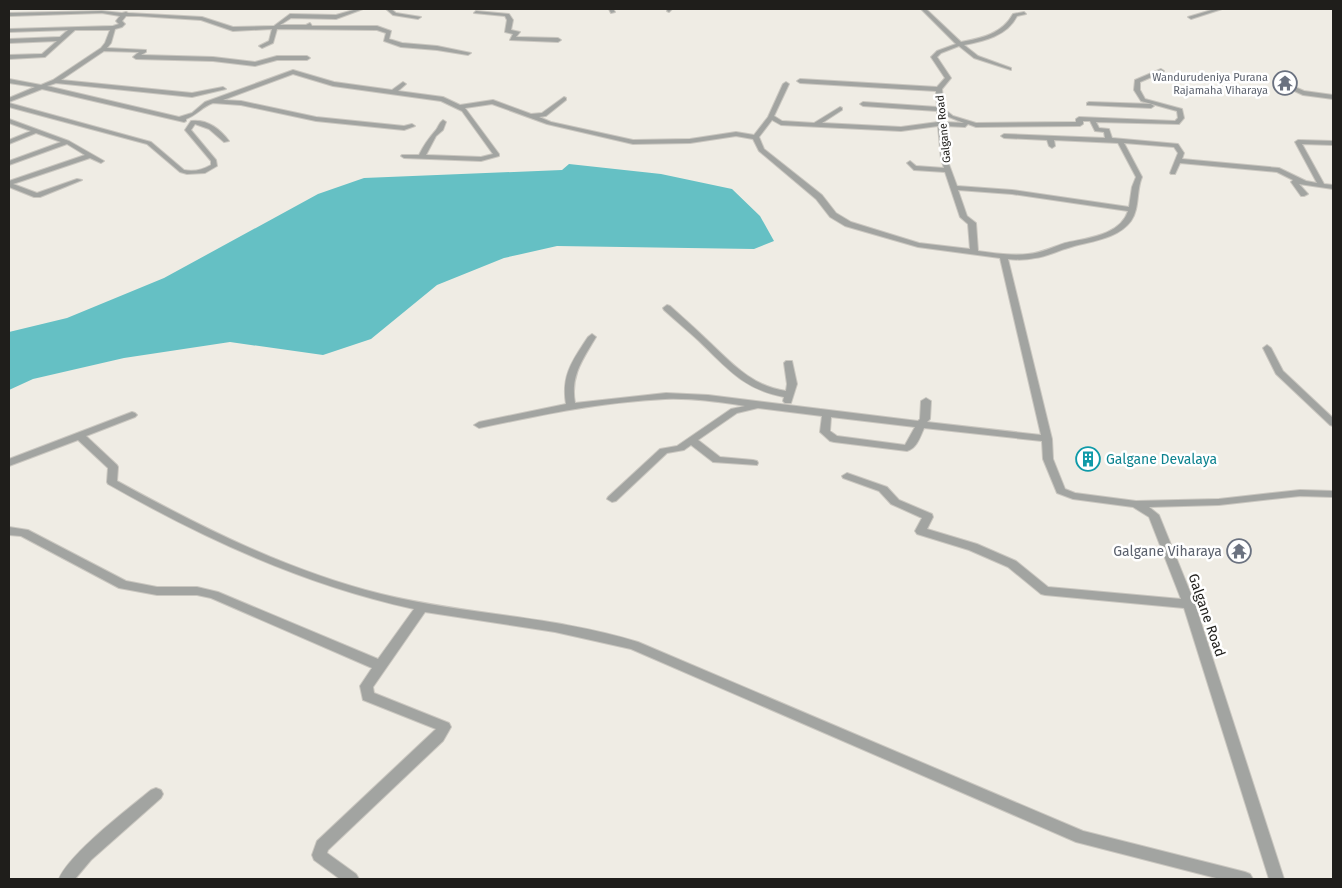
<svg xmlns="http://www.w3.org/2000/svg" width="1342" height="888" font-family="'Fira Sans',sans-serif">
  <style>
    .water { fill: #65c0c4 }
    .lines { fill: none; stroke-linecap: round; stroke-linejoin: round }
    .street-casing { stroke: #cac7c0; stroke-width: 2 }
    .street { fill: #a2a4a1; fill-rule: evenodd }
    .labels { text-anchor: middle; stroke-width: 5; stroke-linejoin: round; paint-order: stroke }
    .far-worship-label { font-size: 11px; fill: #5b616d; stroke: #fff; text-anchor: end }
    .far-street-label { font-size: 11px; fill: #1f1e1b; stroke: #fff }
    .culture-label { font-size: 14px; fill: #0d838f; stroke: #fff; text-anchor: start }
    .worship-label { font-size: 14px; fill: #5b616d; stroke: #fff; text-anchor: end }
    .street-label { font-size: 14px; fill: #1f1e1b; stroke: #fff }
  </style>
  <rect width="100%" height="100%" fill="#efece4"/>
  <!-- water -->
  <path class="water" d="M569 164 661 174 732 189 760 216 774 241 754 249 557 246 504 258 437 285 371 339 323 355 230 342 124 358 33 379 9 390V332L67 318 164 278 318 194 364 178 562 170Z"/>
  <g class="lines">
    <!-- street casing -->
    <g class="street-casing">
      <path id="street" d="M357 9H363L336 19 291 18 280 25H306L310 23 312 26H377L391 31 389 39 402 43 437 46 471 53 468 55 437 50 401 47 384 41 386 33 377 30 277 29 273 43 262 48 259 46 269 41 272 29 233 31 201 20 139 16H126L122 21 125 24 122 27 115 29 111 43 107 48 146 50V52L141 55 213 57 255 62 277 56H307L310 58 307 60H277L255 66 213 61 136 59 133 57 139 52 104 51 61 80 192 93 223 87 226 89 192 97 56 83 47 86 179 117 192 113 205 102 293 70 334 82 392 90 403 82 406 84 398 91 443 97 460 105 493 100 531 114 542 113 564 97 566 98V100L546 116 539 117 551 122 633 140 690 139 736 132 754 135 768 117 783 84 786 82 789 84 774 116 782 121 814 123 840 107 842 108V110L822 123 901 127 938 122 937 111 863 106 860 104 863 102 937 107 936 91 800 83 797 81 800 79 937 87 945 78 931 57 937 51 956 44 921 9H926L961 42C982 38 1002 34 1013 14L1024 12 1026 14 1017 16C1007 36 984 41 964 45L978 56 1011 68V70L974 58 959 46 941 53 937 57 951 78 942 89 944 109 953 116 976 123 1076 122V119L1079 117 1175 121 1178 118 1177 111 1141 101 1134 90 1135 80 1161 69 1164 71 1163 72 1140 82V90L1145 99 1182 109 1184 118 1179 124 1096 122 1099 128 1109 129 1112 138 1178 144 1184 153 1182 159 1279 168 1306 181 1317 183 1295 142 1298 140 1333 141V145L1302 144 1324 184 1333 185V189L1299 184 1308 194 1304 196H1301L1291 182 1293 180 1277 172 1180 163 1175 174H1171L1170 173 1178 153 1174 147 1124 143 1142 177C1136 191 1140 208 1131 221 1117 240 1089 241 1068 248 1057 251 1046 257 1035 258 1026 260 1017 260 1008 259L1052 439 1053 459 1065 489 1075 493 1136 501 1219 499 1300 490 1333 491V497L1300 496 1219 505 1149 507 1159 515 1195 604 1284 879H1269L1184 608 1045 595 1041 594 1008 567 969 550 917 534 915 531 922 518 891 504 879 491 843 478 842 476 847 473 887 487 899 500 932 514 933 517 927 529 977 544 1016 561 1048 587 1181 599 1149 517 1133 507 1073 499 1057 493 1043 459 1042 441 924 428C920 437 917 448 907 451L834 442 830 441 820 432 822 416 758 408 737 413 698 440 720 457 753 460 757 461 758 463 757 465 713 462 691 445 684 450 667 453 616 501 612 502 607 499 608 497 660 449 677 446 731 409 745 406C719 402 692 398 665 399 602 402 540 415 479 428L474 425 479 422 566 404C561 375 573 360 588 337L592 334 596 337C583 359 570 376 575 403L666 393 708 395 918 421 920 419 921 401 926 398 931 401 930 419 927 422 1041 435 1000 258 918 247 845 226 830 217 816 199 759 151 753 139 736 136 690 143 633 144 547 124 492 104 465 108 499 154V156L481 161 404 158 401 156 402 155H419C424 145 429 138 436 130 439 126 439 123 443 120L446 122 443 130 436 136 426 155 481 157 493 154 462 111 441 101 333 86 293 74 223 100 241 101 316 117 404 126 412 124 415 126 404 130 316 121 241 105 213 103C203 106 197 115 186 119V121L184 122 42 89 9 102V98L35 87 9 83V79L41 85 53 80 101 48 105 43 110 30H75L45 57 9 59V55L42 54 57 41 9 43V39L60 37 68 30 9 32V29L113 26 119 24 116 21 120 16 102 13 9 16V13L102 11 122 13 126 12 128 13 202 17 233 27 274 26 290 14 336 15ZM944 115 964 123 945 122ZM772 120 781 125 901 131 938 126 941 159 944 168 916 166 910 161 907 163 914 170 945 172 960 217 968 224 970 249 919 243 851 222 836 213 822 195 764 149 759 137ZM1083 121H1090L1095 131 1104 132 1105 138 1004 134 1001 136 1004 138 1047 140 1049 146 1052 148 1055 146 1054 140 1118 143 1136 177 1132 187 1129 207 1012 190 957 186 947 159 945 126 965 127 968 124 976 127 1080 126 1083 124ZM958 190 1012 194 1128 211C1120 236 1086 238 1065 243 1053 247 1041 253 1028 254 1011 256 994 253 978 251L976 223 967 216ZM831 417 915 427 905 445 837 436 830 431Z
        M386 9H391L396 13 421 17 418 19 393 15Z
        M609 9H613L615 12 611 13Z
        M668 9H672L669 12 667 11Z
        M1215 9H1222L1191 19 1188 17Z
        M476 11 509 14 513 20 511 30 520 32 516 37 558 38 561 40 558 42 510 40 513 34 505 32 507 20 505 16 474 13Z
        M1288 84 1304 91 1333 95V99L1303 95 1286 87V85Z
        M1089 102 1151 104 1154 106 1151 108 1087 105V103Z
        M9 103 151 142 184 170C194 172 202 170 211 165V161L185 130 191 121C207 119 220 129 229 141L224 142 209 129 195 124 191 130 216 160 217 166 205 173 187 174 180 172 147 144 9 107Z
        M9 119 69 141 104 161 101 163 90 158 13 184 37 193 77 179 82 180 40 197H34L9 187V181L85 155 67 144 9 165V161L61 142 36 133 9 144V140L31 131 9 123Z
        M667 305 670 306C682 317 694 327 705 338 730 361 750 386 786 391L787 384 784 363 786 361H792L797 384 791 403H785L783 401 784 397C744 390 726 367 699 341 687 330 675 320 664 310L663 308Z
        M1267 345 1271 348 1283 371 1333 418V426L1330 425 1276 374 1263 348Z
        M132 412 135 413 137 415 135 417 86 436 117 465 118 467 117 481C201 527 288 571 381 594 466 615 555 616 638 642L1083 831 1245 872 1250 874 1253 879H1220L1076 842 631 649 555 632 425 612 373 687 374 693 449 723 451 727 443 741 328 850 327 853 356 874 359 879H340L314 860 312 855 317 841 436 729 363 700 360 686 372 668 211 598 197 595H157L119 588 21 536 9 535V527L28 530 126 581 157 587H197L218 592 378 659 414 609C304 585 205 539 108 484L107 482 108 468 78 440 9 466V459Z
        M156 788 161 790 163 794 161 798 91 860 75 879H59C69 854 128 809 151 790Z"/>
    </g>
    <!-- street -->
    <use href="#street" class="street"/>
  </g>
  <!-- icons -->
  <defs>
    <g id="temple-ring" transform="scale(1.25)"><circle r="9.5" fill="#fff" stroke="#6b7280" stroke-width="1.5"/><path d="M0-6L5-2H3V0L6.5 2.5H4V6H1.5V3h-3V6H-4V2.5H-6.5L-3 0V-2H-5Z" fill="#6b7280"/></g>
    <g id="building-ring" transform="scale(1.25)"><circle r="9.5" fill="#fff" stroke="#0f9aa8" stroke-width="1.5"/><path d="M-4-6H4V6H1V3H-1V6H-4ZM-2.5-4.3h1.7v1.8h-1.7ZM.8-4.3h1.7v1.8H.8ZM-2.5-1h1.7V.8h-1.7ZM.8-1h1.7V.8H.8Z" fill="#0f9aa8"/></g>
  </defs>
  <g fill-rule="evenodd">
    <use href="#temple-ring" x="1285" y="83"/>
    <use href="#building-ring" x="1088" y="459"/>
    <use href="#temple-ring" x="1239" y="551"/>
  </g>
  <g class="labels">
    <!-- far-worship labels -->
    <g class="far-worship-label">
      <text x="1268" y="81">Wandurudeniya Purana<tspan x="1268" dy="13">Rajamaha Viharaya</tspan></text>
    </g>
    <!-- far-street labels -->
    <g class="far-street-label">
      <text transform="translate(943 129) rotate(-96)" y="4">Galgane Road</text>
    </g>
    <!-- culture labels -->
    <g class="culture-label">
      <text x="1106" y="464">Galgane Devalaya</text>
    </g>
    <!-- worship labels -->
    <g class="worship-label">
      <text x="1222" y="556">Galgane Viharaya</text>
    </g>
    <!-- street labels -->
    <g class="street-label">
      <text transform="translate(1207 615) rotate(71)" y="5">Galgane Road</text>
    </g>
  </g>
  <!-- border -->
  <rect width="1342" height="888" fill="none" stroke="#1f1e1b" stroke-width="20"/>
</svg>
